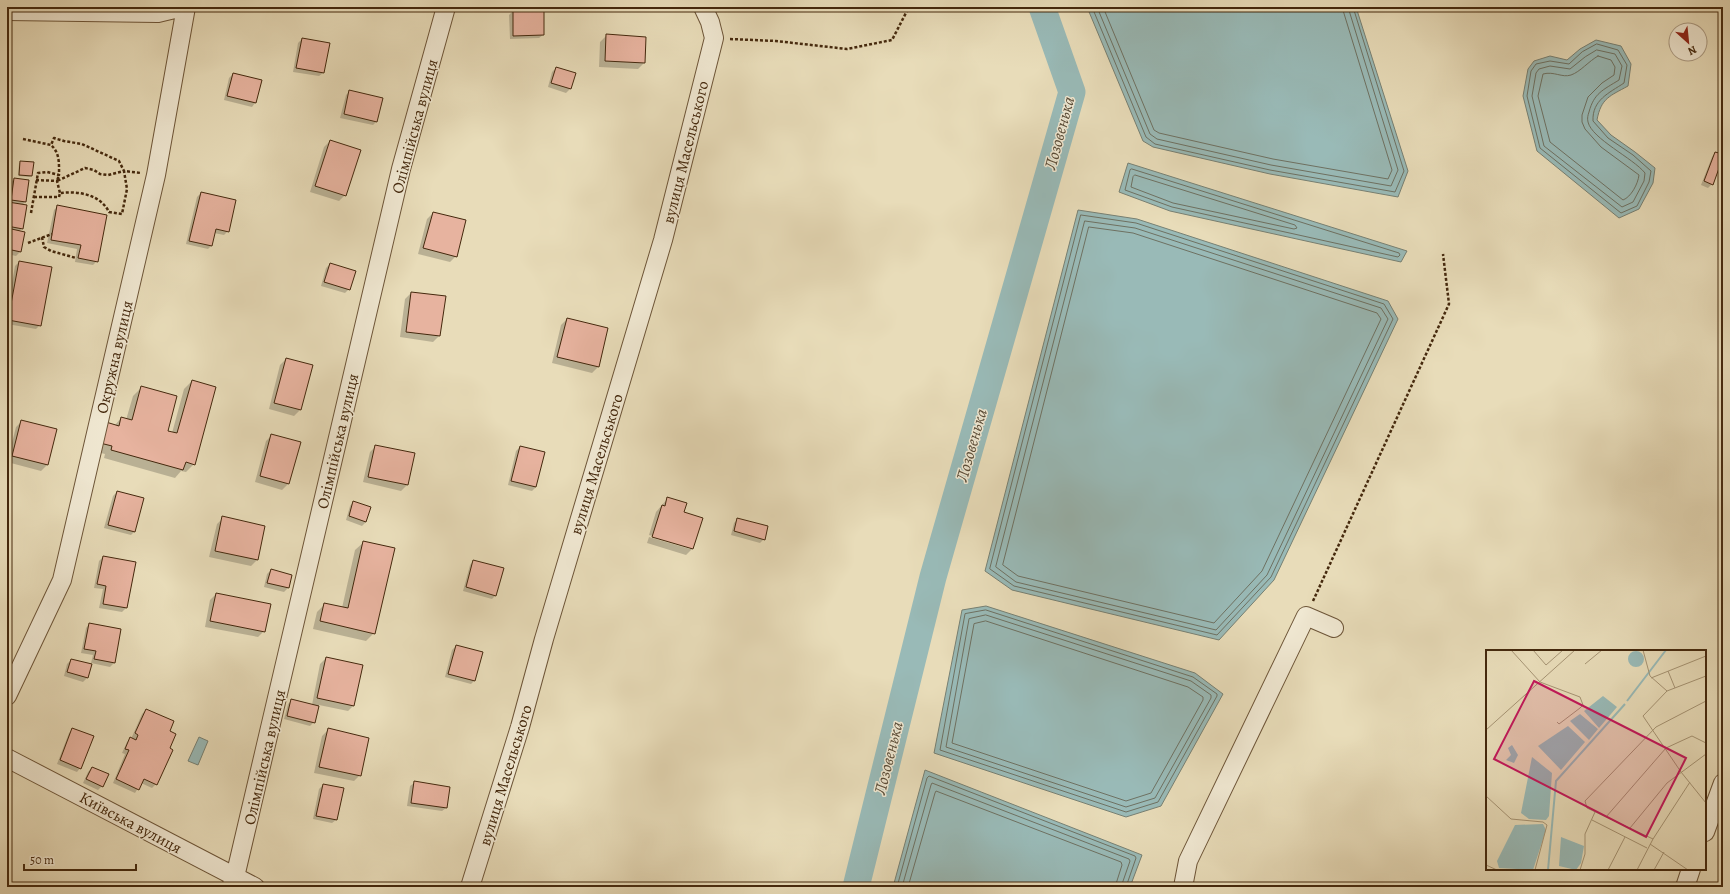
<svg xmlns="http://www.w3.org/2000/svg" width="1730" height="894" font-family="Alegreya,serif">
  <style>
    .water { fill: #99bab7; stroke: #778073 }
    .shadow { fill: #0003 }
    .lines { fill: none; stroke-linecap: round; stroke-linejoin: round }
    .shore { stroke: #6e7162; stroke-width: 1 }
    .river { stroke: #99bab7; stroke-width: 27 }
    .building { fill: #e7b39f; stroke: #44280d }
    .minor-casing { stroke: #6d5538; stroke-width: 20 }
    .path { stroke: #44280d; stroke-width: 2.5; stroke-dasharray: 3 2; stroke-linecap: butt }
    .minor { stroke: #f0e8d2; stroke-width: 18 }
    .labels { text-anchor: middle; stroke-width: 3; stroke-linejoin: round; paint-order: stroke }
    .street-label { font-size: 16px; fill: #44280d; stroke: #f0e8d2 }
    .water-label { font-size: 17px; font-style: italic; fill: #594c38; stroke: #f0e8d2 }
    .inset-river { fill: none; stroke: #99bab7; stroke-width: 2 }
    .inset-road { fill: none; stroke: #a69474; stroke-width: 1 }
    .view { fill: #c2185b; fill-opacity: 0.15; stroke: #c2185b; stroke-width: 2 }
    .inset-edge { fill: none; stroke: #44280d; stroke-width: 2 }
  </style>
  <rect width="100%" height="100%" fill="#e8dcb9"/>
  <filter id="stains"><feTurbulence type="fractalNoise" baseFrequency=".005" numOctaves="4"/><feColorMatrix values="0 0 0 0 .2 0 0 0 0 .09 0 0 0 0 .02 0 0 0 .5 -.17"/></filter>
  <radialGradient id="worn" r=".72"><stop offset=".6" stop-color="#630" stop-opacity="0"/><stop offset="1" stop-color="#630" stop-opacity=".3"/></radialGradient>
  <!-- water -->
  <path class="water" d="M1087 7H1356L1408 171 1398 197 1270 174 1153 147 1143 141Z
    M1596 40 1621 46 1631 64 1628 86C1610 96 1601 98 1597 120L1611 135 1635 152 1655 168 1653 183 1639 209 1619 218 1537 151 1523 96 1528 69 1534 61 1550 56 1567 60 1580 49Z
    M1128 163 1407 251 1401 262 1170 211 1119 192Z
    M1078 210 1137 219 1388 301 1398 319 1274 580 1219 640 1012 590 985 571Z
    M986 606 1195 673 1223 694 1161 806 1126 817 934 753 962 610Z
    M199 737 208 741 198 765 188 761Z
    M925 770 1142 855 1130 887H893Z"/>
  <!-- shadow -->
  <path class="shadow" d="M513 11 543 35 539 38 510 39 509 15Z
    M606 36 644 63 638 69 599 67 600 42Z
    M302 39 323 73 319 76 293 72 298 43Z
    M556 68 570 89 566 93 548 87 552 72Z
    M233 74 255 103 252 107 224 100 229 78Z
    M350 91 376 122 373 125 340 118 346 95Z
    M330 141 345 195 339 201 310 192 324 147Z
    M1715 153 1712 184 1708 188 1701 185 1712 157Z
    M21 162 31 176 30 177 18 176 19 163Z
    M14 179 25 202 22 205V228L19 232 20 252 16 256 7 254V204L10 183Z
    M201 193 228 231 224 235 214 233 212 245 208 249 186 244 197 197Z
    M58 206 97 261 93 265 75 262 77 249 47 243 54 210Z
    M433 213 456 256 450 262 418 254 427 219Z
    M19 262 40 325 36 329 7 324V311L15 266Z
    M330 264 349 289 345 293 321 286 326 268Z
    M411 293 439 336 433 342 400 337 405 299Z
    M567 319 598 367 592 373 552 363 561 325Z
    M286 359 300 410 294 416 269 409 280 365Z
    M192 381 194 464 186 472 181 471 175 478 104 458 105 454 93 451 121 418 126 420 133 396 141 388 167 431 172 433 184 389Z
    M22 421 47 465 41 471 7 462 16 427Z
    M272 435 288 484 282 490 255 482 266 441Z
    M376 446 407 485 401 491 363 482 370 452Z
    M520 447 544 453 536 487 532 491 508 485 516 451Z
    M117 492 135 531 131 535 104 528 113 496Z
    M668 498 683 513 701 518 692 549 686 555 647 543 649 537 690 549V547L649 535 656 512Z
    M353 502 369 508 366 522 362 526 346 520 350 506Z
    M223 518 264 526 257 560 251 566 209 557 217 524Z
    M738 519 764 539 760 543 731 535 734 523Z
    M364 542 374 633 366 641 313 629 317 612 325 604 342 608 355 550Z
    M103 557 126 608 122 612 99 608 103 589 94 588 99 561Z
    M473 561 496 595 492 599 463 591 470 565Z
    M271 570 291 576 288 588 284 592 264 587 267 574Z
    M216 594 264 631 258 637 205 627 210 600Z
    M89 624 114 663 110 667 91 663 93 655 81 653 86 628Z
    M456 646 475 680 471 684 445 677 452 650Z
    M326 658 354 705 348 711 319 705 314 722 310 726 284 719 288 704 292 700 312 705 320 664Z
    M71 660 90 665 87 678 83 682 64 676 67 664Z
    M146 710 168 731 156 784 152 788 141 783 135 793 113 783 125 754 122 753 127 742 131 739 142 714Z
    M73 729 80 768 77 772 57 764 69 733Z
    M328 730 360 775 354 781 314 773 322 736Z
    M92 768 102 786 98 790 83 783 88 772Z
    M414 783 446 808 442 811 407 806 410 786Z
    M323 785 336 820 332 823 313 819 319 789Z"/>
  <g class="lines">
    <!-- shore -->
    <path class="shore" d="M1092 7 1146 137 1155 144 1270 170 1395 192 1404 171 1353 7
      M1097 7 1150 134 1157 139 1271 165 1391 186 1398 170 1348 7
      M1103 7 1154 130 1159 133 1273 159 1388 179 1392 170 1342 7
      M1597 44 1618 50 1627 65 1624 83C1609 93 1592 100 1593 121L1608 138 1633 155 1651 171 1649 182 1637 206 1621 213 1540 148 1527 96 1531 71 1536 64 1550 61 1569 64 1582 52Z
      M1597 50 1615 54 1622 66 1619 80C1603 90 1594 93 1589 112 1588 115 1587 118 1588 122 1592 139 1633 158 1645 173L1644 181 1633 202 1622 207 1544 146 1532 96 1536 73 1539 69 1550 66 1570 69 1585 57Z
      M1598 56 1611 60 1615 67 1614 75 1602 83 1588 97 1582 115V122L1585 129 1601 147 1639 175C1638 184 1631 197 1623 200L1550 142 1538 96 1543 74C1554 71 1562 78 1571 75 1580 72 1589 61 1598 56Z
      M1132 169 1399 253 1400 255 1398 257 1172 207 1125 190 1130 170Z
      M1135 175 1295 225 1297 228 1294 229 1173 203 1131 187 1133 177Z
      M1081 215 1136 223 1384 304 1393 319 1271 577 1217 635 1014 586 990 569Z
      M1085 221 1135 228 1381 308 1388 319 1267 575 1216 630 1016 582 996 567Z
      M1089 227 1133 233 1377 313 1381 319 1262 571 1214 623 1018 576 1003 565Z
      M986 610 1193 677 1217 694V696L1158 802 1126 812 940 750 965 614Z
      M986 615 1191 681 1211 695V698L1155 798 1126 807 946 747 969 619Z
      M986 621 1188 687 1203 697V700L1151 793 1126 801 952 743 974 624Z
      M897 887 927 778 929 776 1135 856 1136 858 1126 887
      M902 887 931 785 932 783 1129 859 1130 861 1121 887
      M908 887 935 793 936 791 1121 862 1122 865 1115 887"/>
    <!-- river -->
    <path class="river" d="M856 887 933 577 1072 92 1042 7"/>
  </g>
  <!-- building -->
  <path class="building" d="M544 9V35L513 36V10Z
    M606 34 646 37 645 63 605 61Z
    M302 38 330 43 324 73 296 68Z
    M556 67 576 73 571 89 551 83Z
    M233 73 262 80 256 103 227 96Z
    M349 90 383 98 377 122 344 114Z
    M330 140 361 150 346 196 315 186Z
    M1715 152 1723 154V157L1713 185 1704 181Z
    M20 161 34 162 32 176 19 175Z
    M14 178 29 180 26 202 11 200Z
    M201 192 236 200 229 232 216 229 212 246 189 241Z
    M8 202 27 205 23 229 7 226Z
    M57 205 107 215 98 262 78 258 81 245 51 240Z
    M433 212 466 220 457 257 423 248Z
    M7 228 25 232 21 252 7 249Z
    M19 261 52 267 41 326 8 320Z
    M330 263 356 271 350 290 324 282Z
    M411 292 446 296 440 336 406 332Z
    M567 318 608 328 599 367 557 357Z
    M286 358 313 365 301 410 274 403Z
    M192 380 216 387 195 465 186 462 183 470 111 450 112 446 100 443 106 422 119 426 121 417 132 420 141 386 177 396 168 431 177 433Z
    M21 420 57 429 48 465 12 456Z
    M271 434 301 442 289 484 260 476Z
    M375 445 415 453 408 485 368 477Z
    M520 446 545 452 536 487 511 481Z
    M117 491 144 498 135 532 108 525Z
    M667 497 687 503 684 512 703 518 693 549 652 537 662 505 665 506Z
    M353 501 371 507 366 522 349 516Z
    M222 516 265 526 258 560 215 551Z
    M737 518 768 526 765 540 734 531Z
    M363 541 395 548 375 634 320 621 324 603 348 608Z
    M103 556 136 562 127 608 103 604 106 586 97 584Z
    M473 560 504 568 496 596 466 587Z
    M271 569 292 575 289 588 267 583Z
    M216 593 271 604 265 632 210 621Z
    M89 623 121 629 115 663 94 659 96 651 84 649Z
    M456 645 483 652 475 681 448 674Z
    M326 657 363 665 354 706 317 698Z
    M71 659 92 664 88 678 67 672Z
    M291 699 319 706 315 723 287 716Z
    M146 709 174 721 170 731 176 734 170 748 173 750 157 785 144 779 139 790 116 779 129 750 125 749 130 737 136 740 138 735 135 733Z
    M72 728 94 736 81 769 60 760Z
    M328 728 369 738 361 776 319 767Z
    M92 767 109 774 103 787 86 779Z
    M414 781 450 787 447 808 411 803Z
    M323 784 344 788 337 820 316 816Z"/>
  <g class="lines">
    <!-- minor casing -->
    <g class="minor-casing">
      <path id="minor" d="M7 11 158 13 183 7
        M7 696 62 580 156 175 186 7
        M7 758 255 887
        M1705 832 1723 783
        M231 887 235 877 401 169 446 7
        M470 887 520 727 544 639 663 240 714 38 710 22 703 7
        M1183 887 1188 861 1306 616 1334 628
        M1685 887 1691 869"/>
    </g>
    <!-- path -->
    <path class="path" d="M730 39 776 41 847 49 892 40 909 7
      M23 139 51 145 54 138 64 141 82 144 119 161 124 171 108 175 100 174 94 170 85 168 57 181 59 175
      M36 180 57 181 60 193
      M34 197H59L60 193C78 191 100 194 109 212L122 214 127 189 124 171 141 173
      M31 213 38 173 47 172 59 175C59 164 60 153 51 145
      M42 237 44 247 51 251 76 258
      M28 243 52 234
      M1313 601 1449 304 1443 254"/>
    <!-- minor -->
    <use href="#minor" class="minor"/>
  </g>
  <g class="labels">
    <!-- street labels -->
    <g class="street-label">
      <text transform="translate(414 126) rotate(-75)" y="6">Олімпійська вулиця</text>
      <text transform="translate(685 152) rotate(-76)" y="6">вулиця Масельського</text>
      <text transform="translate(114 357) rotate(-77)" y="6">Окружна вулиця</text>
      <text transform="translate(337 441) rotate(-77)" y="6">Олімпійська вулиця</text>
      <text transform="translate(596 464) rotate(-73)" y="6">вулиця Масельського</text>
      <text transform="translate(264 757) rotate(-77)" y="6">Олімпійська вулиця</text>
      <text transform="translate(505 775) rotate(-73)" y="6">вулиця Масельського</text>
      <text transform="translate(131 822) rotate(28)" y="6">Київська вулиця</text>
    </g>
    <!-- water labels -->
    <g class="water-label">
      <text transform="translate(1059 133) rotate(-75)" y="6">Лозовенька</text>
      <text transform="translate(971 445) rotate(-74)" y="6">Лозовенька</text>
      <text transform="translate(888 758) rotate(-76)" y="6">Лозовенька</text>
    </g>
  </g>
  <!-- overview -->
  <g transform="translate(1486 650)">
    <rect width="220" height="220" fill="#e8dcb9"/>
    <path d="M142 9a8 8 0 1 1 16 0a8 8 0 1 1-16 0ZM117 46 131 57 113 78 98 61ZM94 64 112 79 103 90 84 71ZM82 76 99 92 75 120 52 96ZM26 95 32 105 28 113 20 110 25 105 22 98ZM46 107 66 123 63 166 60 170 43 169 35 163ZM57 174 60 180 47 220 13 218 11 211 29 175ZM75 187 98 196 95 213 90 220 73 216Z" fill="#99bab7"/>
    <path class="inset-river" d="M141 51 180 0M62 220 70 131 139 54"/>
    <path class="inset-road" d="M25 0 54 32 94 47 97 55 94 58 73 74 71 72M47 0 60 15 77 0M157 0 164 26 181 41M99 14 116 0M182 21 189 38M220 26 181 41 157 66 195 122 220 153M165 28 220 6M0 80 89 0M0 146 25 169 57 172 61 175 49 220M120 167 180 98 206 86 220 93M106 170 161 198M144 178 181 133 220 104M167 189 101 158 99 151 170 77 220 51M164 194 202 220M0 215 11 220M94 220 99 204V184L109 162M122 220 139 187M151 220 167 189 204 132M168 220 178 202"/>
    <path class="view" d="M48 31 200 108 160 187 8 109Z"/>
    <rect width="220" height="220" class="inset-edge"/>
  </g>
  <!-- margin -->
  <rect width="1730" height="894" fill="none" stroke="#e8dcb9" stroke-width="24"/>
  <rect x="8" y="8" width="1714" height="878" fill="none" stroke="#44280d" stroke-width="2"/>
  <rect x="12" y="12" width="1706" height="870" fill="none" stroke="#44280d"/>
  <!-- north arrow -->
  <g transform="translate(1688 42) rotate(153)"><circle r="19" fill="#f0e8d2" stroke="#ab9b83"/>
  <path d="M0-3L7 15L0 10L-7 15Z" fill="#8f2418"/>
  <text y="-6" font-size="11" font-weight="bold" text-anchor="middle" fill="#44280d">N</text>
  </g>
  <!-- scale -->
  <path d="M24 864v6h112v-6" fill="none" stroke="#44280d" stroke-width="2"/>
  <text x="30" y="864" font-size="12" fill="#44280d" stroke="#f0e8d2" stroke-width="3" paint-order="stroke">50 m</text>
  <rect width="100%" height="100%" filter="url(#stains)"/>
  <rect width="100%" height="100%" fill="url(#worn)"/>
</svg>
